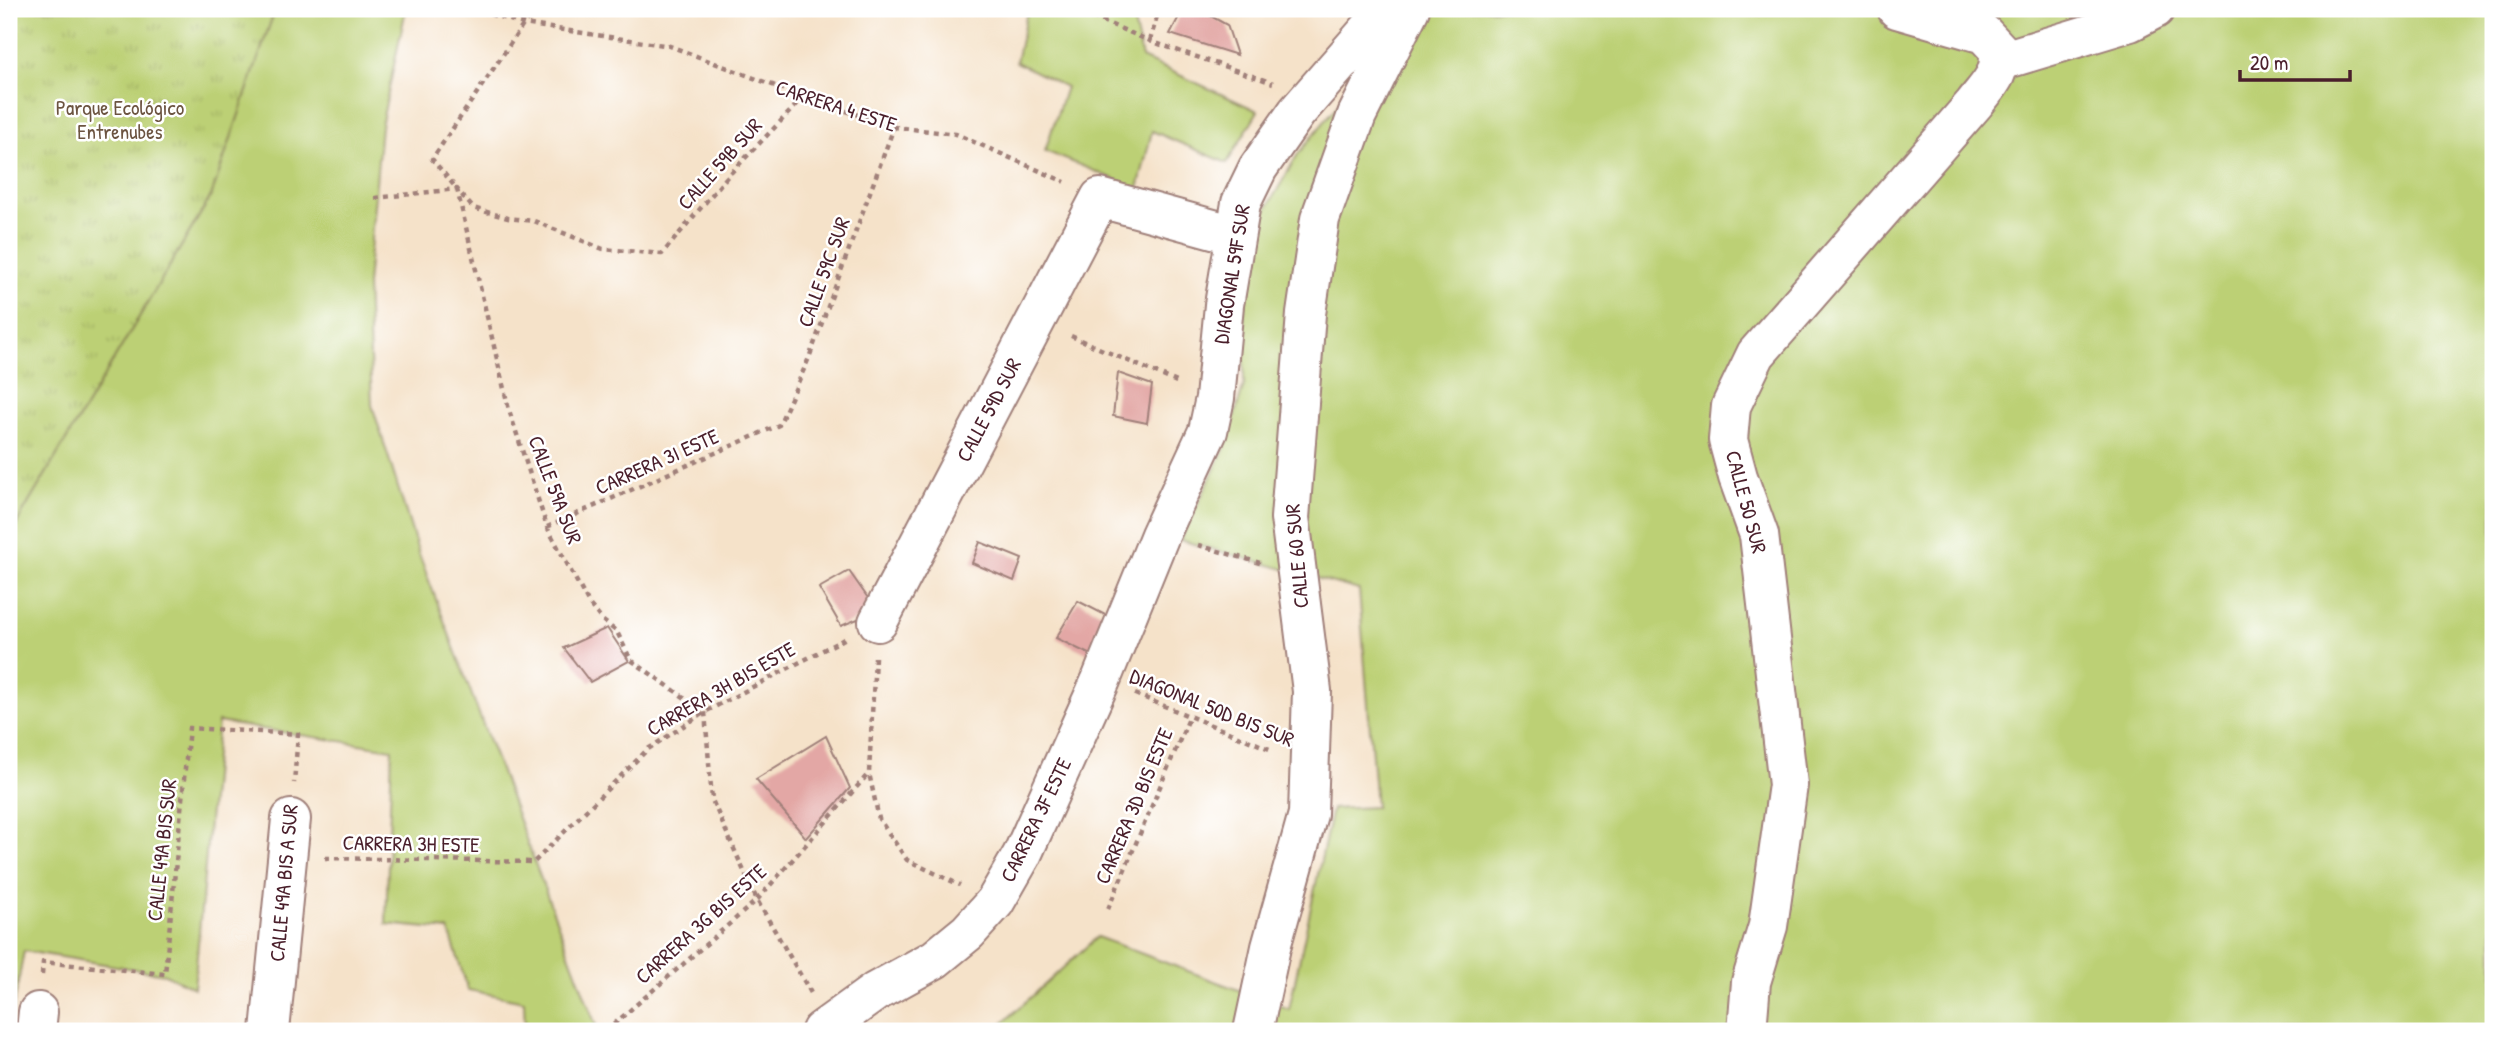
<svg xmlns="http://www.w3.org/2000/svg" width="2502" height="1040" font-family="'Patrick Hand',sans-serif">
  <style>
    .green { fill: #bcd074; stroke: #837850; stroke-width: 2 }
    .park { fill: url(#park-tufts); stroke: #837850; stroke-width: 2 }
    .building { fill: #e3a7a5 }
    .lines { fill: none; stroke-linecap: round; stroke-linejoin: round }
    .minor-casing { stroke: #a0807a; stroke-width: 42 }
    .path { stroke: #a0807a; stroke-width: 4.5; stroke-dasharray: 5 5; stroke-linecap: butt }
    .minor { stroke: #fff; stroke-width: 38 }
    .labels { text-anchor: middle; stroke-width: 5; stroke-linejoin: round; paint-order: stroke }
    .street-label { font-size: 21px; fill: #4a1f2b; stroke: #fff }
    .park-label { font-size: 21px; fill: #6c5441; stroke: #fff }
  </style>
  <defs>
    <pattern id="park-tufts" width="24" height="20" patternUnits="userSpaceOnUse" patternTransform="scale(1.75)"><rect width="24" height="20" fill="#bcd074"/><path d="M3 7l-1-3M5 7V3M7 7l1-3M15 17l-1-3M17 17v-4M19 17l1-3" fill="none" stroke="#a3b265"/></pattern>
  </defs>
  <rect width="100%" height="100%" fill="#fff"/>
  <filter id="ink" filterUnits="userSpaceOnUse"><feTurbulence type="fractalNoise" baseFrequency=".0143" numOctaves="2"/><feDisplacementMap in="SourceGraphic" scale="14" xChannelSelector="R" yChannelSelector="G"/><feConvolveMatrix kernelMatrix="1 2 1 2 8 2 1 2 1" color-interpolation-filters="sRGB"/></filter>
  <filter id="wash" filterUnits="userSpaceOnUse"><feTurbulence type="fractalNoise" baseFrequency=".00686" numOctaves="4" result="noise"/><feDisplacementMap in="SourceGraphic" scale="28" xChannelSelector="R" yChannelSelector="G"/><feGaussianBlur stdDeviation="1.57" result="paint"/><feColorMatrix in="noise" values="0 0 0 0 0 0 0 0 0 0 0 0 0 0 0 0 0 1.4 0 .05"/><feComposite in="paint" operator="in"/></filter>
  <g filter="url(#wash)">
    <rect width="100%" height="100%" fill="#f5e2c9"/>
    <!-- green -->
    <path class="green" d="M275 9H406L381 126 367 285 372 405 419 554 598 1031H525L524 1001 468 990 449 930 386 924 392 749 218 722 194 988 165 974 24 951 9 1031V542L19 519 211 196Z
      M1021 9H1131L1142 58 1258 111 1227 163 1152 131 1138 189 1045 151 1066 87 1016 62 1027 12Z
      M1416 9H2493V1031H994L1097 937 1289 1009 1332 809 1376 807 1359 590 1180 540 1224 450 1244 385V290L1257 225 1298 154Z"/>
    <!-- park -->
    <path class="park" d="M9 9H275L211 196 19 519 9 542Z"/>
    <g id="blocks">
      <!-- building -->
      <path class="building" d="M1183 9H1198L1227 25 1237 55 1170 34Z
        M1118 373 1152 385 1147 423 1113 416Z
        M980 542 1022 559 1014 581 972 563Z
        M849 571 877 611 841 626 819 588Z
        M1078 601 1115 620 1103 661 1056 638Z
        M607 628 629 661 590 682 564 648Z
        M826 736 850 788 806 838 756 779Z"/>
    </g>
  </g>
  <g filter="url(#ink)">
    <use href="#blocks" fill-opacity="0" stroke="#a0807a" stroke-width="2"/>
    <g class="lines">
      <!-- minor casing -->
      <g class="minor-casing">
        <path id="minor" d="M2000 64 2007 59 2130 22 2155 9
          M878 622 1100 198 1235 235
          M36 1031 38 1012
          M270 1031 291 819
          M821 1031 875 992 935 959 968 932 995 902 1022 855 1101 680 1160 535 1208 431 1215 398 1224 305 1241 203 1258 168 1297 112 1387 9
          M1253 1031 1271 947 1308 814 1312 691 1290 518 1306 314 1320 219 1357 115 1410 9
          M1747 1031 1751 982 1768 926 1788 785 1759 535 1738 477 1728 440 1731 406 1756 354 1974 104C1989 84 2001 76 1999 50L1984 34 1897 9"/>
      </g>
      <!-- path -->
      <path class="path" d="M471 9 524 24 670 46 804 97 894 127 956 134 1065 182
        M534 9 432 159 457 189 509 410 547 527 589 604 602 620 617 632 631 660 705 712 712 800 757 900 811 993
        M1074 9 1150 41 1273 83
        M1150 41 1159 9
        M375 198 457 189 473 208 508 218 534 221 603 249 662 254 726 178 804 97
        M1071 336 1179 383
        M547 527 779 425 809 358 894 127
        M1198 545 1260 563
        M875 657 869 773 879 819 907 860 960 885
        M1135 694 1272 750
        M325 858 534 862 648 749 705 712 846 638
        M1108 909 1190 716
        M42 975 43 962 165 974 189 728 298 734 294 783
        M606 1031 757 900 869 773"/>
      <!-- minor -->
      <use href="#minor" class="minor"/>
    </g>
  </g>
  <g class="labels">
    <!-- street labels -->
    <g class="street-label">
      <text transform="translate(836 106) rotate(18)" y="7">CARRERA 4 ESTE</text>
      <text transform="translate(720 164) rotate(-48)" y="7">CALLE 59B SUR</text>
      <text transform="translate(824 272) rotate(-70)" y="7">CALLE 59C SUR</text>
      <text transform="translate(1232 274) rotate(-81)" y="7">DIAGONAL 59F SUR</text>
      <text transform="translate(989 410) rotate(-62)" y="7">CALLE 59D SUR</text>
      <text transform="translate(657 462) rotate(-24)" y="7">CARRERA 3I ESTE</text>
      <text transform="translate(555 490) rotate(69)" y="7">CALLE 59A SUR</text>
      <text transform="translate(1746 502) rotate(75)" y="7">CALLE 50 SUR</text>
      <text transform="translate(1297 556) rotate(-95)" y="7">CALLE 60 SUR</text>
      <text transform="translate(721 689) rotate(-30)" y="7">CARRERA 3H BIS ESTE</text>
      <text transform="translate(1212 708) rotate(22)" y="7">DIAGONAL 50D BIS SUR</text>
      <text transform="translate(1134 806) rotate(-67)" y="7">CARRERA 3D BIS ESTE</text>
      <text transform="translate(1036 820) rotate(-64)" y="7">CARRERA 3F ESTE</text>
      <text transform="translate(411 844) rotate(1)" y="7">CARRERA 3H ESTE</text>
      <text transform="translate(162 850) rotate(-84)" y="7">CALLE 49A BIS SUR</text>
      <text transform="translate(284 883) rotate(-85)" y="7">CALLE 49A BIS A SUR</text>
      <text transform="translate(701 924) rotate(-42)" y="7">CARRERA 3G BIS ESTE</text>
    </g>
    <!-- park labels -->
    <g class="park-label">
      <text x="120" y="115">Parque Ecológico<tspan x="120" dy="24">Entrenubes</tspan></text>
    </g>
  </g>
  <!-- margin -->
  <rect width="2502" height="1040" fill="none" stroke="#fff" stroke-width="35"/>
  <!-- scale -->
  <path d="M2240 70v10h110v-10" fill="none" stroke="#4a1f2b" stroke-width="3.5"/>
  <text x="2250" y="70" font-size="21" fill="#4a1f2b" stroke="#ffffff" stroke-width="5" paint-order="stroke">20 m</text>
</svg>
